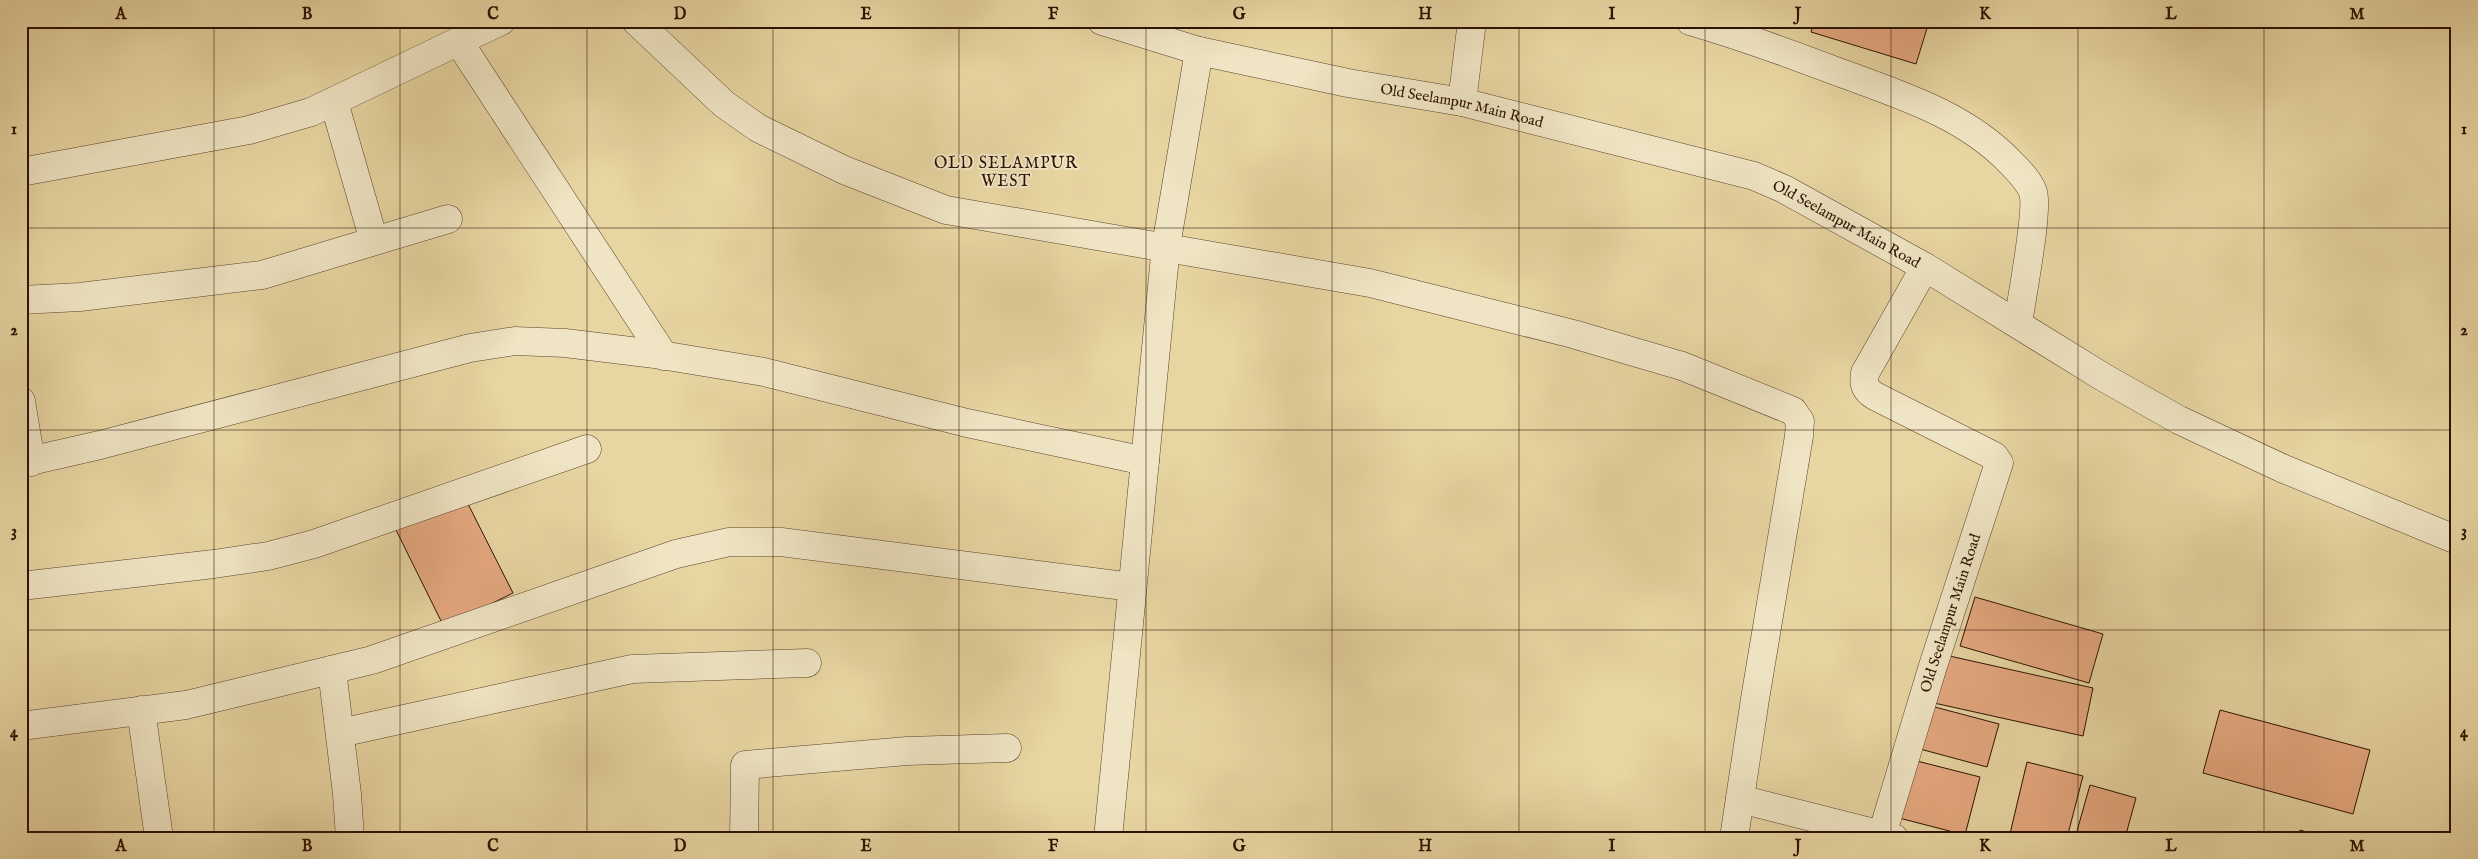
<svg xmlns="http://www.w3.org/2000/svg" width="2478" height="859" font-family="'IM FELL English',serif">
  <style>
    .building { fill: #e5a880; stroke: #2c1103 }
    .lines { fill: none; stroke-linecap: round; stroke-linejoin: round }
    .minor-casing { stroke: #5b422b; stroke-width: 29 }
    .minor { stroke: #efe4c3; stroke-width: 28 }
    .grid { fill: none; stroke: #2c1103; stroke-width: 1; stroke-opacity: 0.55 }
    .labels { text-anchor: middle; stroke-width: 4; stroke-linejoin: round; paint-order: stroke }
    .street-label { font-size: 15px; fill: #2c1103; stroke: #efe4c3 }
    .neighbourhood-label { font-size: 16px; letter-spacing: 1px; fill: #2c1103; stroke: #efe4c3 }
    .neatline { fill: none; stroke: #2c1103; stroke-width: 2 }
    .grid-label { font-size: 16px; text-anchor: middle; font-weight: bold; fill: #2c1103 }
  </style>
  <rect width="100%" height="100%" fill="#e7d5a2"/>
  <filter id="stains"><feTurbulence type="fractalNoise" baseFrequency=".004" numOctaves="4"/><feColorMatrix values="0 0 0 0 .2 0 0 0 0 .09 0 0 0 0 .02 0 0 0 .5 -.17"/></filter>
  <radialGradient id="worn" r=".72"><stop offset=".6" stop-color="#630" stop-opacity="0"/><stop offset="1" stop-color="#630" stop-opacity=".3"/></radialGradient>
  <!-- building -->
  <path class="building" d="M1814 21H1915L1928 25 1916 64 1811 32Z
    M464 496 513 593 444 627 396 530Z
    M1975 597 2103 634 2089 683 1960 646Z
    M1945 655 2093 688 2083 736 1934 703Z
    M1931 706 1999 724 1987 767 1920 749Z
    M2220 710 2370 750 2353 814 2203 773Z
    M1913 760 1980 777 1965 835 1899 818Z
    M2027 762 2083 776 2067 838H2009Z
    M2090 785 2136 798 2125 838H2075Z
    M2300 830 2327 838H2298Z"/>
  <g class="lines">
    <!-- minor casing -->
    <g class="minor-casing">
      <g id="minor">
        <path d="M636 21 724 104 758 128 844 170 946 210 1370 283 1573 334 1682 366 1793 411 1800 421 1799 436 1755 699 1734 838"/>
        <path id="s1" d="M1102 21 1199 51 1348 83 1462 102 1754 176 1784 189 1925 267 1865 373C1863 384 1865 390 1875 396L1994 456 1999 463 1932 669 1881 838"/>
        <path d="M1690 21C1742 36 1791 54 1841 73 1901 95 1965 115 2010 162 2019 171 2029 181 2033 192 2039 210 2021 300 2018 324"/>
        <path d="M459 42 664 356"/>
        <path d="M334 102 374 241"/>
        <path d="M1462 102 1472 21"/>
        <path d="M21 172 249 130 311 112 501 21"/>
        <path d="M1925 267 2103 377 2179 420 2284 469 2457 540"/>
        <path d="M21 300 80 297 262 275 448 219"/>
        <path d="M21 401 31 462"/>
        <path d="M21 463 100 445 470 348 515 341 565 343 655 354 764 372 967 423 1145 461"/>
        <path d="M21 586 214 564 268 556 314 544 587 449"/>
        <path d="M332 670 347 794 350 838"/>
        <path d="M141 710 159 838"/>
        <path d="M21 726 186 705 372 660 676 554 729 542H781L1132 587"/>
        <path d="M340 733 632 669 807 663"/>
        <path d="M1740 799 1894 838"/>
        <path d="M744 838 745 765 907 751 1007 748"/>
        <path d="M1108 838 1166 246 1199 51"/>
      </g>
    </g>
    <!-- minor -->
    <use href="#minor" class="minor"/>
  </g>
  <!-- grid -->
  <path class="grid" d="M214 21V838M400 21V838M587 21V838M773 21V838M959 21V838M1146 21V838M1332 21V838M1519 21V838M1705 21V838M1891 21V838M2078 21V838M2264 21V838M21 228H2457M21 430H2457M21 630H2457"/>
  <g class="labels">
    <!-- street labels -->
    <g class="street-label">
      <text dy="5" stroke="none"><textPath href="#s1" startOffset="370">Old Seelampur Main Road</textPath></text>
      <text dy="5" stroke="none"><textPath href="#s1" startOffset="775">Old Seelampur Main Road</textPath></text>
      <text transform="translate(1950 613) rotate(-72)" y="5">Old Seelampur Main Road</text>
    </g>
    <!-- neighbourhood labels -->
    <g class="neighbourhood-label">
      <text x="1006" y="168">OLD SELAMPUR<tspan x="1006" dy="18">WEST</tspan></text>
    </g>
  </g>
  <!-- margin -->
  <rect width="2478" height="859" fill="none" stroke="#e7d5a2" stroke-width="55"/>
  <rect x="28" y="28" width="2422" height="804" class="neatline"/>
  <g class="grid-label">
    <text x="121" y="19">A</text>
    <text x="307" y="19">B</text>
    <text x="493" y="19">C</text>
    <text x="680" y="19">D</text>
    <text x="866" y="19">E</text>
    <text x="1053" y="19">F</text>
    <text x="1239" y="19">G</text>
    <text x="1425" y="19">H</text>
    <text x="1612" y="19">I</text>
    <text x="1798" y="19">J</text>
    <text x="1985" y="19">K</text>
    <text x="2171" y="19">L</text>
    <text x="2357" y="19">M</text>
    <text x="14" y="134">1</text>
    <text x="2464" y="134">1</text>
    <text x="14" y="335">2</text>
    <text x="2464" y="335">2</text>
    <text x="14" y="536">3</text>
    <text x="2464" y="536">3</text>
    <text x="14" y="737">4</text>
    <text x="2464" y="737">4</text>
    <text x="121" y="851">A</text>
    <text x="307" y="851">B</text>
    <text x="493" y="851">C</text>
    <text x="680" y="851">D</text>
    <text x="866" y="851">E</text>
    <text x="1053" y="851">F</text>
    <text x="1239" y="851">G</text>
    <text x="1425" y="851">H</text>
    <text x="1612" y="851">I</text>
    <text x="1798" y="851">J</text>
    <text x="1985" y="851">K</text>
    <text x="2171" y="851">L</text>
    <text x="2357" y="851">M</text>
  </g>
  <rect width="100%" height="100%" filter="url(#stains)"/>
  <rect width="100%" height="100%" fill="url(#worn)"/>
</svg>
